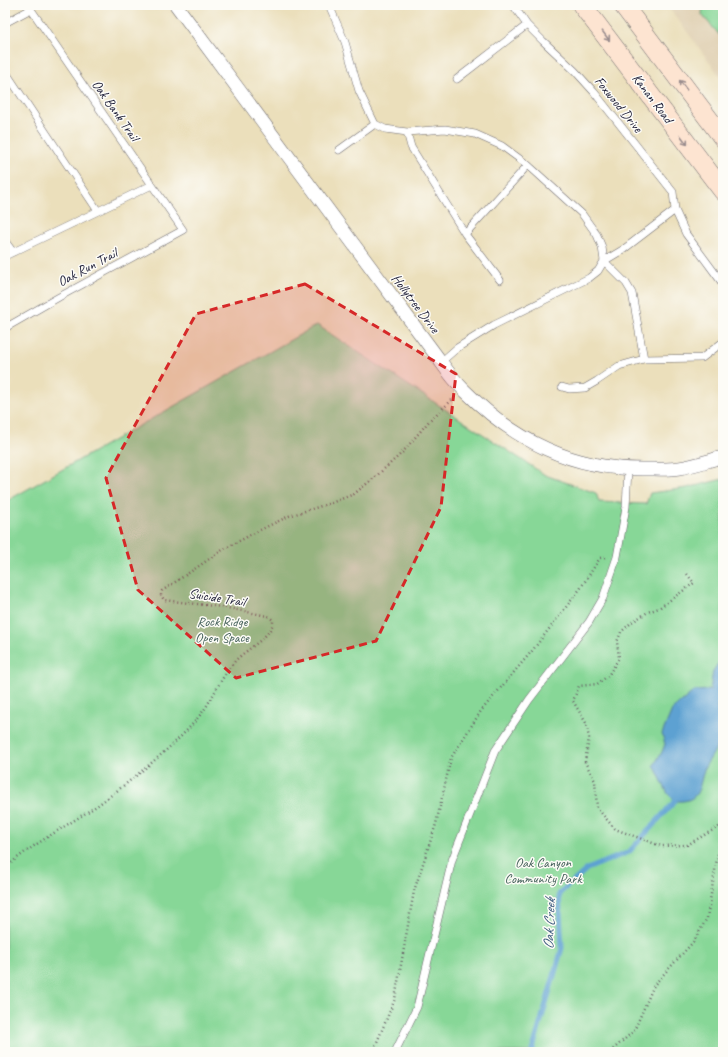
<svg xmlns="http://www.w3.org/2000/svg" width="728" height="1057" font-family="Caveat,sans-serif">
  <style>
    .built { fill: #e1d2b5 }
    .green { fill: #87d797; stroke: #547c69 }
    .water { fill: #5da1d2; stroke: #406286 }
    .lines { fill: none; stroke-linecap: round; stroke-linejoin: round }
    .stream { stroke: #5da1d2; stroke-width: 5 }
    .lane-casing { stroke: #686468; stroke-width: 8 }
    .street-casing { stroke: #686468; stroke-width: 14 }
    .secondary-casing { stroke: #686468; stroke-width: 20 }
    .path { stroke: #686468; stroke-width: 2.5; stroke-dasharray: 1 3; stroke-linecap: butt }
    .lane { stroke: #fff; stroke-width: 7 }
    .street { stroke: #fff; stroke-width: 13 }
    .secondary { stroke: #fde4d1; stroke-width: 19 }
    .oneway { stroke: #9a8d8e }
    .marked { fill: #d62828; fill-opacity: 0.2; stroke: #d62828; stroke-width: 3; stroke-dasharray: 8 5; stroke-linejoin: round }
    .labels { text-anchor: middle; stroke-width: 3; stroke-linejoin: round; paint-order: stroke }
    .street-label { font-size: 14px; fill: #22223b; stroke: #fdfcf7 }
    .park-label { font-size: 14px; fill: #45615b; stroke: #fdfcf7 }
    .water-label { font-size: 15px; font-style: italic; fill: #3d5b7f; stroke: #fdfcf7 }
  </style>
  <rect width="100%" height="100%" fill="#fdfcf7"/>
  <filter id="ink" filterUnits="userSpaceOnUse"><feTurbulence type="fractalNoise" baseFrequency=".025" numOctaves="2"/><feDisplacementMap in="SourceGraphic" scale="8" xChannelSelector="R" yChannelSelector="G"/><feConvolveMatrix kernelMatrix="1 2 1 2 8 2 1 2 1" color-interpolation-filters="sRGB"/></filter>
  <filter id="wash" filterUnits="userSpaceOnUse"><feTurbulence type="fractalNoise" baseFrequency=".012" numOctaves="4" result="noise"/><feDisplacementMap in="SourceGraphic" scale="16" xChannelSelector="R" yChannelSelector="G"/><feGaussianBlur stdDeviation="0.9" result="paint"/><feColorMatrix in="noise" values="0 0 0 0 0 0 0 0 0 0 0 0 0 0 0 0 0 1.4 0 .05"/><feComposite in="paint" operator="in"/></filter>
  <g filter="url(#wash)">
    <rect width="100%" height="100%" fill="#ebdfbb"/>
    <!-- built -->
    <path class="built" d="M667 5H723V80Z"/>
    <!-- green -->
    <path class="green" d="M703 5H723V39L702 15Z
      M317 325 545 475 596 493 599 502 646 504 650 493 687 488 723 479V1052H5V502Z"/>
    <!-- water -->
    <path class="water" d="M723 656V701L717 706C719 720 722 735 716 748 713 755 708 761 705 767 698 786 702 803 675 801L668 794 654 765 662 752 665 744 662 734 672 710 694 691 710 690 713 671Z"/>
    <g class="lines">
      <!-- stream -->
      <path class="stream" d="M532 1052 562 948 559 894 587 869 629 852 675 801"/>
    </g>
  </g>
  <g filter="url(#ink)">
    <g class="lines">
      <!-- lane casing -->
      <g class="lane-casing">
        <path id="lane" d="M329 5 345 42 359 91 375 124 385 129 407 132 445 129 475 134 502 146 528 165 582 214 597 235 602 247 604 261 598 271 589 278 494 325 457 348 441 362
          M513 5 527 25 543 41 575 71 594 92 673 192 675 210 686 234 723 284
          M5 23 31 9
          M5 71 98 211
          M457 79 527 25
          M407 132 411 147 465 234 500 280
          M339 150 375 124
          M465 234 528 165
          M5 241 13 252
          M5 256 152 185
          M5 328 59 297 183 230 28 5
          M644 359 632 293 626 283 604 261 624 249 675 210
          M562 387 569 389 585 388 597 381 619 366 644 359 702 358 723 342
          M395 1052 417 1007 452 860 495 751 529 700 589 622 603 598 617 557 626 507 628 469"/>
      </g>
      <!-- street casing -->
      <g class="street-casing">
        <path id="street" d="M176 5 441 362C448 372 456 382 464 390 515 441 573 470 645 469 656 469 668 470 679 468 694 466 709 460 723 457"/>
      </g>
      <!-- secondary casing -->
      <g class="secondary-casing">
        <path id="secondary" d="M582 5 723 191
          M623 5 723 138"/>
      </g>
      <!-- path -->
      <path class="path" d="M687 574 694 583 659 608 648 612 632 622 621 632 617 642 619 658 608 676 597 684 579 686 573 701 586 723 589 738 585 762 595 781 597 808 615 829 661 846 687 845 722 825
        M5 868C34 843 67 826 98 805 124 786 150 765 173 744 185 733 197 720 206 707 216 691 224 673 237 659 247 649 274 635 273 620L268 616 222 607 164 600 161 595 162 591 224 549 260 530 289 516 331 503 354 494 374 478 402 453 430 420 452 400
        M371 1052 377 1042 395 999 414 891 436 824 451 758 481 711 532 651 580 589 600 558 605 557
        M610 1052 634 1031 654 985 694 941 707 918 723 823"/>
      <!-- lane -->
      <use href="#lane" class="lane"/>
      <!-- street -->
      <use href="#street" class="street"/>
      <!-- secondary -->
      <use href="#secondary" class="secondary"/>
    </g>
    <!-- one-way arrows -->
    <defs><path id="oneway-shaft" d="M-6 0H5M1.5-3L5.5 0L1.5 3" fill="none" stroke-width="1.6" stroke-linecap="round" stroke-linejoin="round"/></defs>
    <g class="oneway">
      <use href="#oneway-shaft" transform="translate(606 36) rotate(53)"/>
      <use href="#oneway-shaft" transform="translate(683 85) rotate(-127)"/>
      <use href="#oneway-shaft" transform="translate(684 140) rotate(53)"/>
    </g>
  </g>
  <!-- marked area -->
  <path class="marked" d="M305 284 456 374 441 507 376 641 236 678 138 590 106 478 196 314Z"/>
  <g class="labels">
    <!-- street labels -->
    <g class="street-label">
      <text transform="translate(653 98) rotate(53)" y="5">Kanan Road</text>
      <text transform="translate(619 104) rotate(51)" y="5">Foxwood Drive</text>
      <text transform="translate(116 110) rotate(55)" y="5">Oak Bank Trail</text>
      <text transform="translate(87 267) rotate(-28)" y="5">Oak Run Trail</text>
      <text transform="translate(416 303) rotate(53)" y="5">Hollytree Drive</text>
      <text transform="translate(217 597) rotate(9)" y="5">Suicide Trail</text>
    </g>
    <!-- park labels -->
    <g class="park-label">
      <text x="222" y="626">Rock Ridge<tspan x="222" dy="16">Open Space</tspan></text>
      <text x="543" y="867">Oak Canyon<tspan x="543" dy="16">Community Park</tspan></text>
    </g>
    <!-- water labels -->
    <g class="water-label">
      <text transform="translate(549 924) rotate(-88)" y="5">Oak Creek</text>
    </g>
  </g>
  <!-- margin -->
  <rect width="728" height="1057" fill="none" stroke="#fdfcf7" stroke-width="20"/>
</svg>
